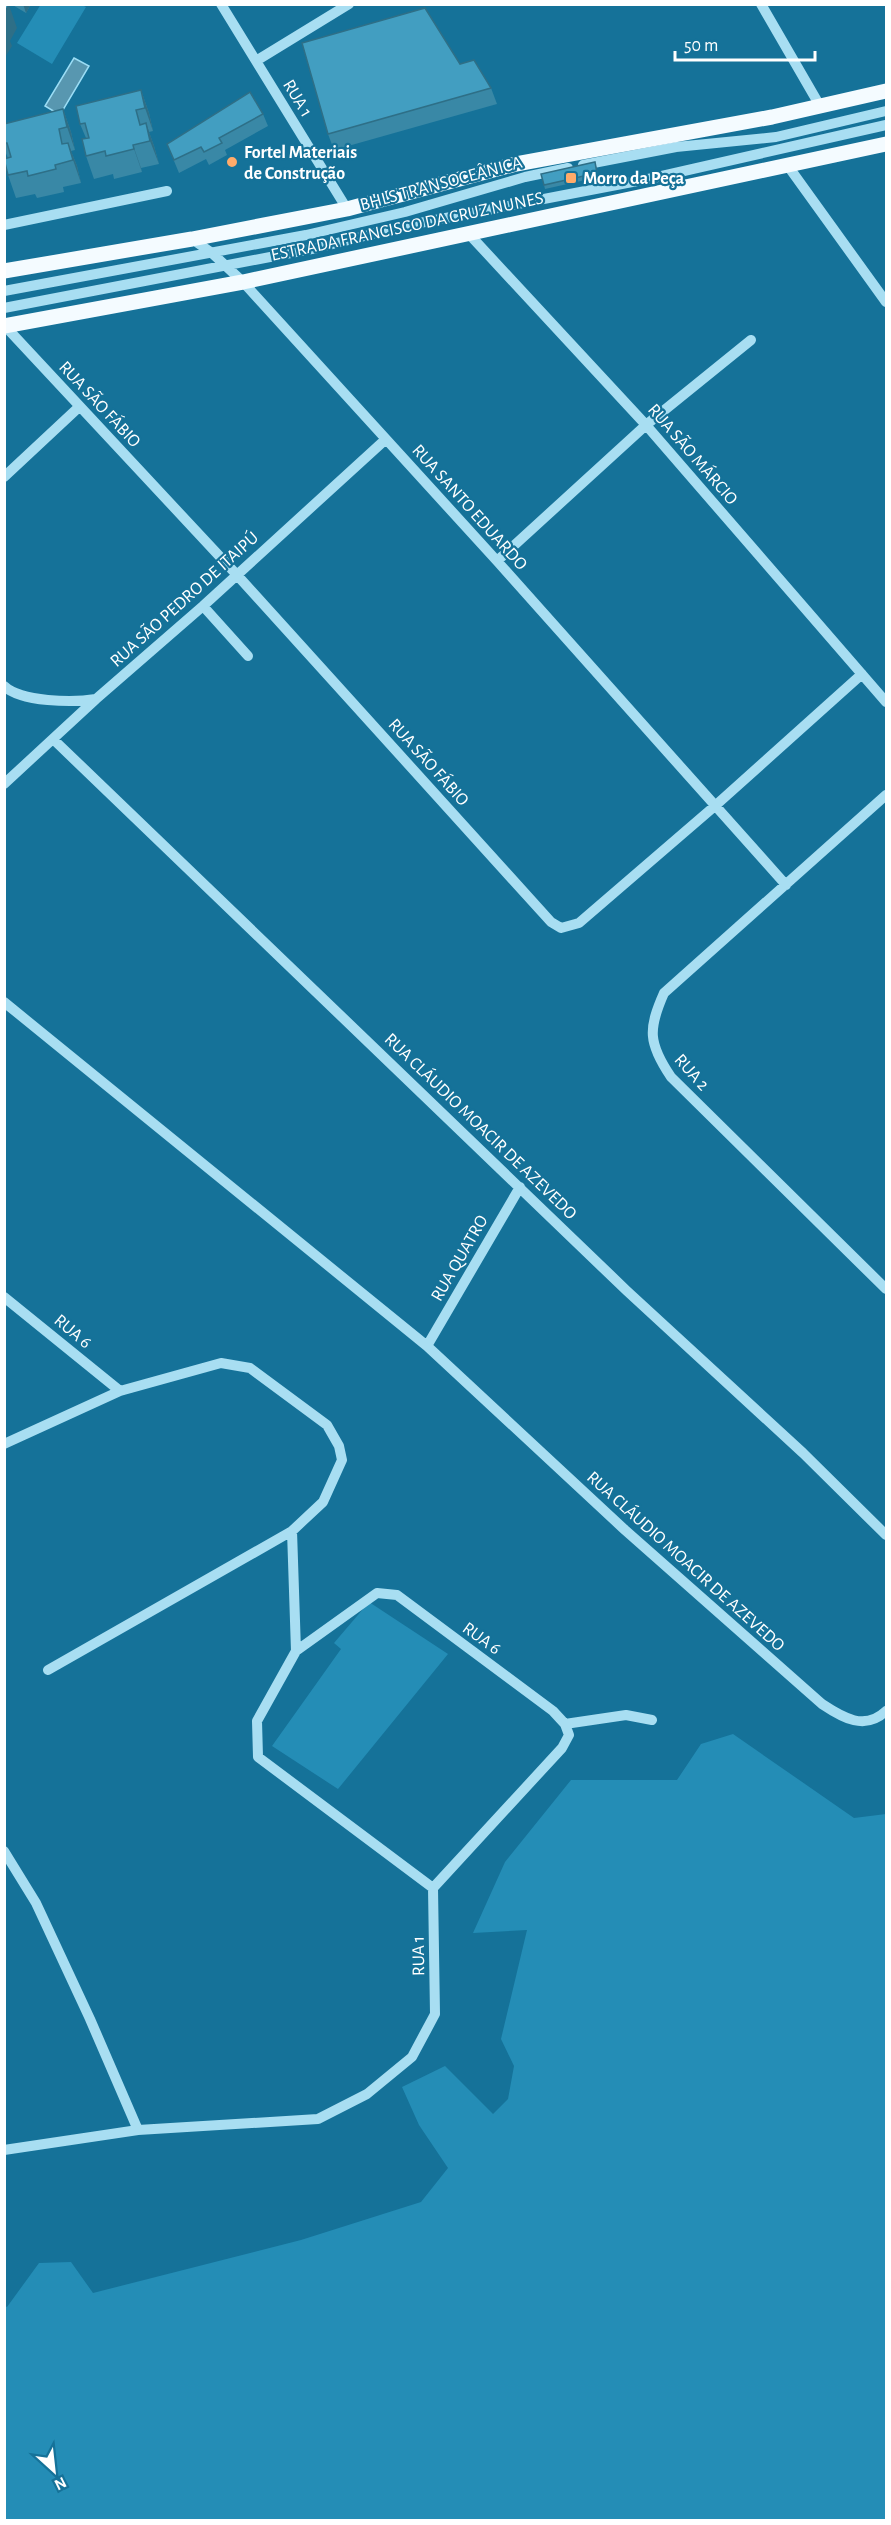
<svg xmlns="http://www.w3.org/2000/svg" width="891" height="2525" font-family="'Alegreya Sans',sans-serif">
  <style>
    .green { fill: #248db6 }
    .water { fill: #5897b0; stroke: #9bddf5; stroke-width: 1.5 }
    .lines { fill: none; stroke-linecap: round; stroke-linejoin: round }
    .minor { stroke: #a8def2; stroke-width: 10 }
    .major { stroke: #f4fbff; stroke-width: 15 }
    .wall { fill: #3988a6 }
    .shaded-wall { fill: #2e6f87 }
    .building { fill: #429ec1; stroke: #2e6f87; stroke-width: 1.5 }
    .poi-dot { fill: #ffab6a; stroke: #157299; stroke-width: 2 }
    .labels { text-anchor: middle; stroke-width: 4.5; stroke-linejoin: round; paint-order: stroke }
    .street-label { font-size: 18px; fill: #fff; stroke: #157299 }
    .poi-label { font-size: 18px; font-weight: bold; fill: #fff; stroke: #157299; text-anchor: start }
  </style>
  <rect width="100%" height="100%" fill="#157299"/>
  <!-- green -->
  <path class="green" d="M41 4 82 5 86 7 52 64 17 43Z
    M369 1602 448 1654 338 1789 272 1746 341 1649 334 1643Z
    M733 1734 854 1818 886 1814V2520H5V2306L7 2307 39 2263 71 2262 93 2293 301 2240 421 2202 448 2168 419 2125 402 2087 445 2066 493 2114 508 2099 514 2066 501 2039 527 1930 473 1933 505 1862 571 1780H677L701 1744Z"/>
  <!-- water -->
  <path class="water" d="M74 58 89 66 60 115 45 106Z"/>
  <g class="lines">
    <!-- minor -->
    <path class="minor" d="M221 4 347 209
      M761 4 820 106
      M256 61 349 4
      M583 165 676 147 776 137 886 111
      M788 166 886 302
      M4 225 167 191
      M468 233 646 425 886 702
      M192 239 212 253 243 282 497 561 786 885
      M4 291 306 235 405 212 525 177 568 168
      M4 308 317 248 404 226 653 178 886 125
      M5 326 237 575 551 922 561 928 579 923 716 805 862 674
      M4 477 79 407
      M497 561 646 425 751 340
      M203 606 248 656
      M4 686C21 702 73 703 96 699
      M54 740 627 1291 803 1453 886 1535
      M4 784 96 699 203 606 386 439
      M886 795 664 993C648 1029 648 1043 671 1077L886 1289
      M4 1002 427 1346 625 1530 822 1704C843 1718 865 1731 886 1711
      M4 1297 120 1391
      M427 1346 520 1187
      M4 1444 120 1391 221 1363 250 1368 327 1425 339 1446 342 1460 323 1502 292 1531 296 1651 377 1593 397 1595 553 1711 565 1724 569 1735 562 1748 433 1888
      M48 1670 292 1531
      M565 1724 626 1715 652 1720
      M4 1851 36 1903 90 2019 138 2130
      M4 2150 138 2130 318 2119 367 2094 412 2057 435 2014 433 1888 258 1757 257 1721 296 1651"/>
    <!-- major -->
    <path class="major" d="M4 271 192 239 347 209 516 164 772 117 886 91
      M4 326 243 282 886 144"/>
  </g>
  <!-- wall -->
  <path class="wall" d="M11 4H31L26 13Z
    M460 64 491 88 497 104 334 150 328 134Z
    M141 90 149 113 153 131 149 132 154 146 159 164 141 168 142 172 114 179 113 174 94 179 86 156V138L80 124Z
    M63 109 71 132 75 150 71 151 77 166 81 183 63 187 64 192 37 198 35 194 16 198 8 175V158L4 149V124Z
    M263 114 268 126 225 150 227 155 209 165 206 159 179 173 167 144Z
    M595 162 599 177 545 189 544 185Z"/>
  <!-- shaded-wall -->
  <path class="shaded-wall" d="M23 4H31L26 13Z
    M9 5 17 28 10 41 12 46 4 59V13Z
    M141 90 149 113 153 131 145 108Z
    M63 109 71 132 75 150 67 127Z
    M146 123 154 146 159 164 150 141Z
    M68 143 77 166 81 183 73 160Z
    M133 145 141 168 142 172 134 149Z"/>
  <!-- building -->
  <path class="building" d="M4 4 9 5 4 13Z
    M425 8 460 64 474 60 491 88 328 134 302 43Z
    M141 90 145 108 136 110 140 125 146 123 150 141 133 145 134 149 106 156 105 151 86 156 82 139 89 138 85 123 80 124 76 106Z
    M250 92 263 114 219 138 222 143 204 152 201 147 174 160 167 144Z
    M63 109 67 127 59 129 62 144 68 143 73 160 55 165 56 169 28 176 27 171 8 175 4 159 11 157 7 143H4V124Z
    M595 162 597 173 544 185 541 174Z"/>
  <!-- markers -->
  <g class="poi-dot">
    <circle cx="232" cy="162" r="6"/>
    <rect x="565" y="172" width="12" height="12" rx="3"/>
  </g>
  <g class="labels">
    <!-- street labels -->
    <g class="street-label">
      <text transform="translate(298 98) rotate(59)" y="6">RUA 1</text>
      <text transform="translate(441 183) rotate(-15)" y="6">BHLS TRANSOCEÂNICA</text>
      <text transform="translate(407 226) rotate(-12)" y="6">ESTRADA FRANCISCO DA CRUZ NUNES</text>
      <text transform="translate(100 404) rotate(47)" y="6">RUA SÃO FÁBIO</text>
      <text transform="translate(693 454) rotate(49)" y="6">RUA SÃO MÁRCIO</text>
      <text transform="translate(470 507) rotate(48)" y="6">RUA SANTO EDUARDO</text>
      <text transform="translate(184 599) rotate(-42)" y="6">RUA SÃO PEDRO DE ITAIPÚ</text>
      <text transform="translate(429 762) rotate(48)" y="6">RUA SÃO FÁBIO</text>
      <text transform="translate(692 1072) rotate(48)" y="6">RUA 2</text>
      <text transform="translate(481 1126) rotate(44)" y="6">RUA CLÁUDIO MOACIR DE AZEVEDO</text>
      <text transform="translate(459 1258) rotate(-60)" y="6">RUA QUATRO</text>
      <text transform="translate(73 1331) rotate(40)" y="6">RUA 6</text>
      <text transform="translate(686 1561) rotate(42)" y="6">RUA CLÁUDIO MOACIR DE AZEVEDO</text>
      <text transform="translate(482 1638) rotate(36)" y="6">RUA 6</text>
      <text transform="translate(418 1956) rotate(-91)" y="6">RUA 1</text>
    </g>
    <!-- poi labels -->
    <g class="poi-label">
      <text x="244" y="158">Fortel Materiais<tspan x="244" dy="21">de Construção</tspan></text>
      <text x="583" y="184">Morro da Peça</text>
    </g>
  </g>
  <!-- border -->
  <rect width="891" height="2525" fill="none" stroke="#ffffff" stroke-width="12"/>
  <!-- north arrow -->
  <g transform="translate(54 2471) rotate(153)" stroke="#157299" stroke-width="4.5" paint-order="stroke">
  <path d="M0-4.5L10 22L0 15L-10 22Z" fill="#ffffff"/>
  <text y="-9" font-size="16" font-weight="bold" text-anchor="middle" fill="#ffffff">N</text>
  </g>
  <!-- scale -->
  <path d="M675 51v9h140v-9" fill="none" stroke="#ffffff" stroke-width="3"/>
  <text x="684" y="51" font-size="18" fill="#ffffff" stroke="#157299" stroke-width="4.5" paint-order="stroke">50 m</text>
</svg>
